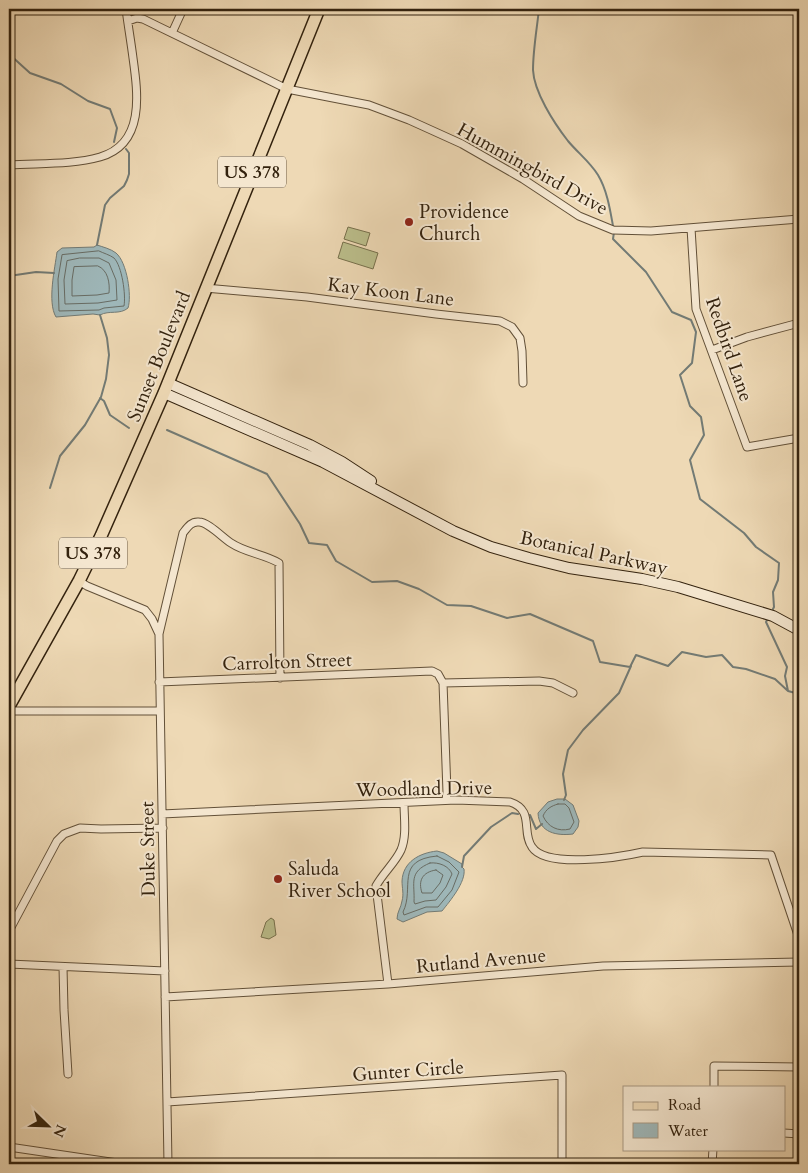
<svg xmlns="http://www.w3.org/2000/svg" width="808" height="1173" font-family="Cardo,serif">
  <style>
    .green { fill: #bbbe8b; stroke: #77704c }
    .water { fill: #9eb7b9; stroke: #737b75 }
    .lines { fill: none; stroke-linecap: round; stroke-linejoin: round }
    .shore { stroke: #686c64; stroke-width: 1 }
    .stream { stroke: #737b75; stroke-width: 2 }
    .street-casing { stroke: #625038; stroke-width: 9 }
    .secondary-casing { stroke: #33220e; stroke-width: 12 }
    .primary-casing { stroke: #33220e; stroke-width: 14 }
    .street { stroke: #f4e6cf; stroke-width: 7 }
    .secondary { stroke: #f4e6cf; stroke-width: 10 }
    .primary { stroke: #eed9b5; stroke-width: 11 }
    .poi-dot { fill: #8f2418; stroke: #f4e6cf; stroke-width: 2 }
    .labels { text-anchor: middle; stroke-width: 4; stroke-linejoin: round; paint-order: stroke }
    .shield { fill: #f4e6cf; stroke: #6d5d48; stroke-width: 1 }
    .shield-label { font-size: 18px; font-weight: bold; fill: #33220e }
    .street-label { font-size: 19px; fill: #33220e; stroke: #f4e6cf }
    .poi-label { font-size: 19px; fill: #33220e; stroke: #f4e6cf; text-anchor: start }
  </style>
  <rect width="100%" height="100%" fill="#eed9b5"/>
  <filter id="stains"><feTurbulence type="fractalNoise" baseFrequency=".004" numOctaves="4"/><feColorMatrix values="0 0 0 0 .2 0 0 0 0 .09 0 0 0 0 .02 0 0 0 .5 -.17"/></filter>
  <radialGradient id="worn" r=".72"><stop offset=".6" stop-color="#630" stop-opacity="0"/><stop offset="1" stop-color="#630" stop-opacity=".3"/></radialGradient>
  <!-- green -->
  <path class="green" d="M348 227 370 233 366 246 344 239Z
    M343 242 378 253 373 269 338 258Z
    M271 918 274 920 276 935 269 939 261 937 266 922Z"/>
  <!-- water -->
  <path class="water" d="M97 245C103 247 111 249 116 253 127 262 132 296 128 308 120 315 109 310 100 315L93 314 56 317C47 302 55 268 57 252L62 248 94 247Z
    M557 799H565L573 805 579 821 578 827 573 834C557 836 539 833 538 813L548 802Z
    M437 851 444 853 462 864V867L464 869C466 882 450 901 442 911L427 912 403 922 397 919C397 912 401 908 402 901 404 894 402 888 402 881 403 862 419 853 437 851Z"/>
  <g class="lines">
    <!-- shore -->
    <path class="shore" d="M99 251C103 253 110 255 114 258 122 266 126 295 124 306L104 308 99 310 59 311 58 279 62 255Z
      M80 258H99L109 263 116 280 117 300 98 303 65 304 64 280 67 261Z
      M98 266C108 270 110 283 109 293L97 295 72 296V280L74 267Z
      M558 804H565L569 808 574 822 570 829C558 832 548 827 543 816 546 809 551 806 558 804Z
      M437 856 449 862 459 872 452 890 438 907H426L404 915 403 912C415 888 394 860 437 856Z
      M430 863C439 862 449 866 452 874L446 887 436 900 425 901 415 904 414 902C415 883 408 872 430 863Z
      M436 870 443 875 440 883 432 893H422C418 881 422 872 436 870Z"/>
    <!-- stream -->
    <path class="stream" d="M539 9C537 28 533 50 533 70 534 92 554 123 568 141 578 153 590 162 598 175 607 190 610 209 613 226
      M9 54 30 73 61 84 88 101 110 109 117 128 114 142
      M614 232 613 239 646 272 672 312 691 320 696 332 692 363 680 375 690 406 701 417 704 435 690 460 700 499 744 533 756 547 779 563 778 580 773 592 774 607 773 609
      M97 245 105 205 110 198 124 186 127 180 129 174V153L126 149
      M9 276 36 272 54 273
      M100 398 104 401 110 415 129 428
      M167 430 267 474 300 524 309 543 327 545 336 561 372 582 397 581 419 589 447 605 471 606 507 618 530 614 593 641 600 662 630 667 636 655
      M50 488 60 456 85 425 101 397 106 379 109 355 107 338 100 315
      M767 620 766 622 787 667 785 676 788 691
      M636 655 668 666 682 652 706 657 722 655 733 667 746 669 775 679 788 691 799 694
      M564 800 566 795 563 774 568 750 583 730 619 693 631 666
      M530 815 536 829 542 824
      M462 867 464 856 491 827 512 813 518 814"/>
    <!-- street casing -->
    <g class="street-casing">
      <path id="street" d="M128 21 137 18 143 19 287 89 369 105 409 120 462 144 523 179 579 216 613 230 651 231 799 219
        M172 33 183 9
        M9 165C39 163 72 165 100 157 145 144 138 94 133 58 131 42 128 25 126 9
        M691 228 696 309 747 447 799 438
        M205 288 307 297 436 314 500 321 512 327 520 338 522 351 523 383
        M712 350 747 337 799 323
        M79 581 87 586 145 610 152 619 159 634 168 1164
        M159 634 183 533C187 528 191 521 199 522 208 522 223 538 231 543 246 553 264 554 279 563L280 678
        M159 682 432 671 438 674 443 683 447 792 446 800
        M443 683 539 681 553 683 573 693
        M9 711H160
        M162 814 456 800 510 802C535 810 521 832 532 847 546 869 621 857 643 852L771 855 799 938
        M9 931 57 841 64 834 80 828 101 829 163 828
        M9 964 165 971
        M63 967 64 1010 68 1074
        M388 984 376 886C383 873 395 863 401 850 407 836 404 818 404 803
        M165 997 388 984 603 966 799 962
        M714 1087V1066L799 1067
        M167 1102 562 1075V1164
        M784 1133 799 1134
        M9 1147 124 1164
        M712 1164 713 1149"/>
    </g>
    <!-- secondary casing -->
    <g class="secondary-casing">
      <path id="secondary" d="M168 383 310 445 342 462 371 481
        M164 393 323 462 453 531 491 547 529 558 569 568 642 579 678 587 773 616 799 630"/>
    </g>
    <!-- primary casing -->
    <g class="primary-casing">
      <path id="primary" d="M9 706 79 581 101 536 164 393 319 9"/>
    </g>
    <!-- street -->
    <use href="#street" class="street"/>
    <!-- secondary -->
    <use href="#secondary" class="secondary"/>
    <!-- primary -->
    <use href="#primary" class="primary"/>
  </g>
  <!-- markers -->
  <g class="poi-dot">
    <circle cx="409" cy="222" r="5"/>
    <circle cx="278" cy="879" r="5"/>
  </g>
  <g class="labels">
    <!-- shield labels -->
    <g class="shield">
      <rect x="218" y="156.5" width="68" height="31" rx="4"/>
      <rect x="59" y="537.5" width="68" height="31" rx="4"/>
    </g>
    <g class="shield-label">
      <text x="252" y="178">US 378</text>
      <text x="93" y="559">US 378</text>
    </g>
    <!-- street labels -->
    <g class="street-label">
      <text transform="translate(533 168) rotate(29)" y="7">Hummingbird Drive</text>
      <text transform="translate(391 291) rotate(7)" y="7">Kay Koon Lane</text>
      <text transform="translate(730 349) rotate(71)" y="7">Redbird Lane</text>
      <text transform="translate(158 356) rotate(-68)" y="7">Sunset Boulevard</text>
      <text transform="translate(594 552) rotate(12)" y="7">Botanical Parkway</text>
      <text transform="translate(287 661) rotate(-2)" y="7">Carrolton Street</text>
      <text transform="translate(424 788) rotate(-1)" y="7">Woodland Drive</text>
      <text transform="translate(147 849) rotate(-91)" y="7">Duke Street</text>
      <text transform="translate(481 960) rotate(-5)" y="7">Rutland Avenue</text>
      <text transform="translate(408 1070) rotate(-4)" y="7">Gunter Circle</text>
    </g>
    <!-- poi labels -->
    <g class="poi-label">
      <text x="419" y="218">Providence<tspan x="419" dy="22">Church</tspan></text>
      <text x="288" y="875">Saluda<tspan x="288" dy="22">River School</tspan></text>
    </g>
  </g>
  <!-- margin -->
  <rect width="808" height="1173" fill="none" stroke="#eed9b5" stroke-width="30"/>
  <rect x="10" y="10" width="788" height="1153" fill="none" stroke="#33220e" stroke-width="2.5"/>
  <rect x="15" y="15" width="778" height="1143" fill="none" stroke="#33220e"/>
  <!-- legend -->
  <rect x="623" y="1086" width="162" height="65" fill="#f4e6cf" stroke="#a79882"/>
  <rect x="633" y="1102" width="25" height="8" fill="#eed9b5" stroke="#a79882"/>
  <text x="668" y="1110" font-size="15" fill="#33220e">Road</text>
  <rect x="633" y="1123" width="25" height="15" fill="#9eb7b9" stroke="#a79882"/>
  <text x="668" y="1136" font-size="15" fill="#33220e">Water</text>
  <!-- north arrow -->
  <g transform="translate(48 1126) rotate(113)" stroke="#f4e6cf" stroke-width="4" paint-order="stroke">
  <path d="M0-4L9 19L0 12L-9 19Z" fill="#33220e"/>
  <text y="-8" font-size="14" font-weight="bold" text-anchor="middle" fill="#33220e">N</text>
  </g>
  <rect width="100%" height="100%" filter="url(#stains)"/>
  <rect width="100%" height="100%" fill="url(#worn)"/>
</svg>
